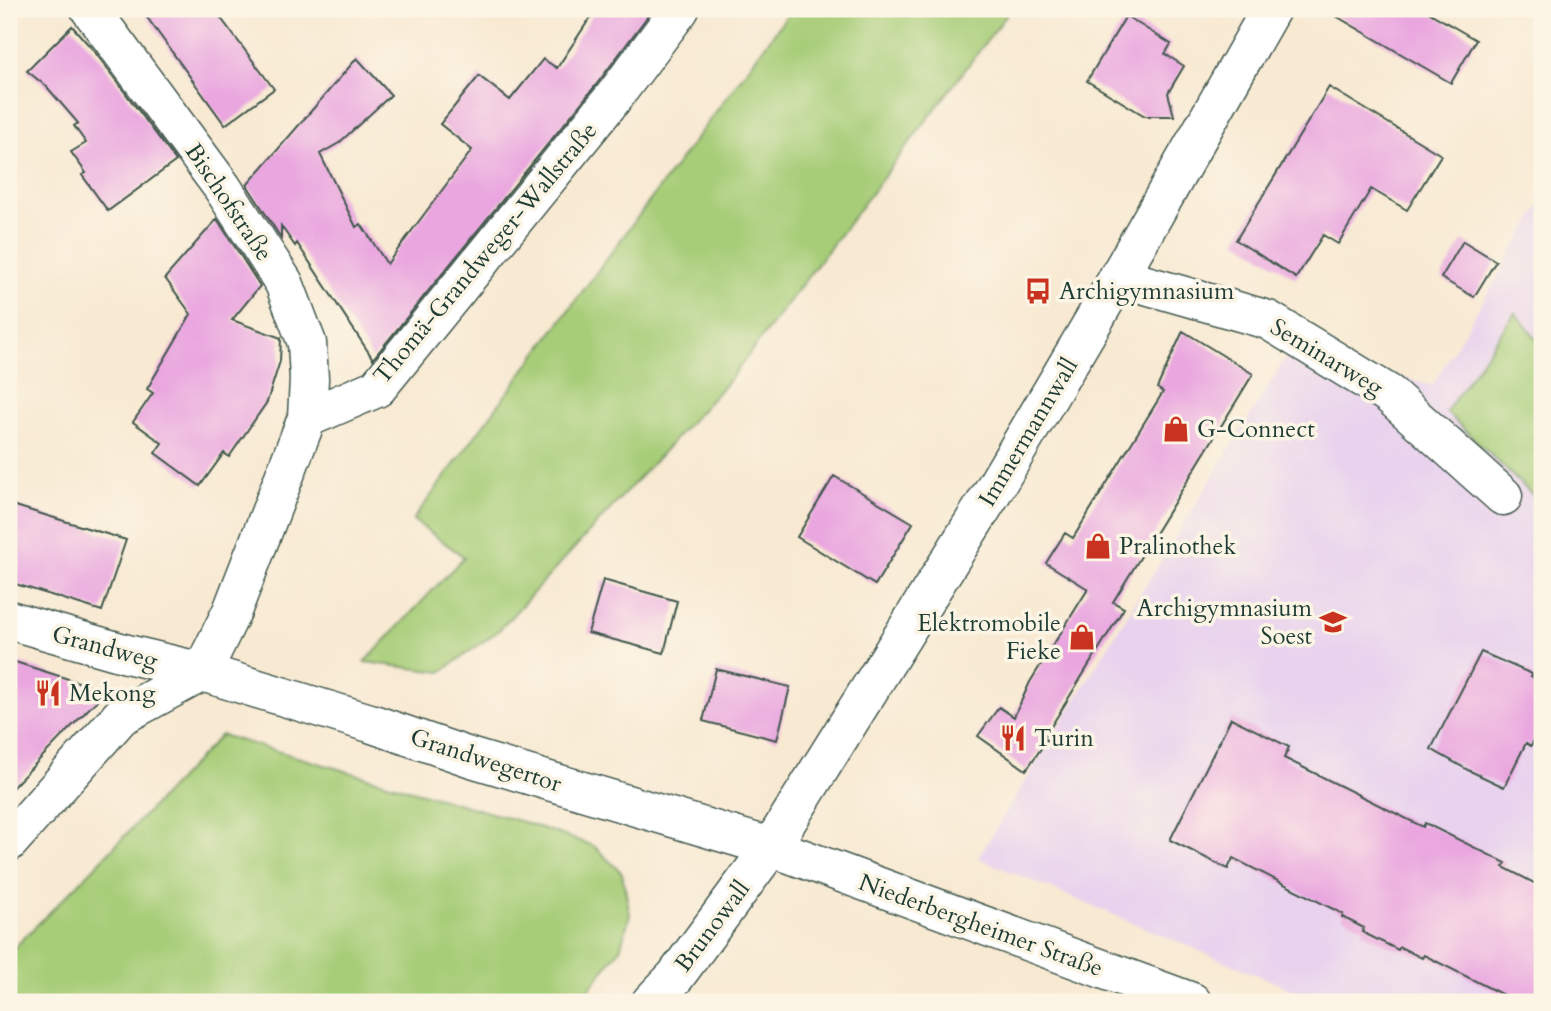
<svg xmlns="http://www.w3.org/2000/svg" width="1551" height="1011" font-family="Cardo,serif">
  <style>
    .built { fill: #e8d2ee }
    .green { fill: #a7cd78; stroke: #638556; stroke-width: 2 }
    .building { fill: #e9a6df }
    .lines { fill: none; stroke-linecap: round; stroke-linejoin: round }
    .minor-casing { stroke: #40574c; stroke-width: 41 }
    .minor { stroke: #fff; stroke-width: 38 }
    .labels { text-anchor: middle; stroke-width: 7; stroke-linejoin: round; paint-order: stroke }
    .street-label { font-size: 24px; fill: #1f3d34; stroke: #fcf5e5 }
    .poi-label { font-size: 24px; fill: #1f3d34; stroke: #fcf5e5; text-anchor: start }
  </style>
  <rect width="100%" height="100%" fill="#fcf5e5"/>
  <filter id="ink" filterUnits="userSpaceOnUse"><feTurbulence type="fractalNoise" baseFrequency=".0143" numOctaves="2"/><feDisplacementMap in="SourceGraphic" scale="14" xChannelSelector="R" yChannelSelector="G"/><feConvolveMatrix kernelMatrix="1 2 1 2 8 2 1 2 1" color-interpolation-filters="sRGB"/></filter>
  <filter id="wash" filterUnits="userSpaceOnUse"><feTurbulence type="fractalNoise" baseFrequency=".00686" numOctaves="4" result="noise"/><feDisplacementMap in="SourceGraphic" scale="28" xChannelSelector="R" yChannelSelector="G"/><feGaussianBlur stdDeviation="1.57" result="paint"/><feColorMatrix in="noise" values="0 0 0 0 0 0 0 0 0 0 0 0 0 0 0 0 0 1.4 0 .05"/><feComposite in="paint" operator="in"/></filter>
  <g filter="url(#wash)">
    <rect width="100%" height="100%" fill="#f8e9d2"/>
    <!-- built -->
    <path class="built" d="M1542 203V1002H1322L978 858 1293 346 1432 386Z"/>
    <!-- green -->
    <path class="green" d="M792 9H1011L731 378 498 631 441 672 365 662 464 557 413 520Z
      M1515 313 1542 345V504L1446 412Z
      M221 735 533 825 594 846 622 873 630 915 620 949 579 1002H9V953L90 872Z"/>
    <g id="blocks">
      <!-- building -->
      <path class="building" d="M141 9H214L274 89 225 125Z
        M596 9H653L596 85 373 359 297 243 295 246 281 226V238L247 185 357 58 391 95 339 143 320 154 356 227 361 224 387 264 472 150 440 124 479 76 510 100 543 59 557 68Z
        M1324 9H1423L1476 40 1451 83Z
        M1126 16 1171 44 1165 54 1184 66 1168 93 1174 116H1145L1087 81Z
        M72 26 94 51 176 161 108 211 82 175 86 173 71 152 86 143 74 126 78 123 47 87 27 71Z
        M1329 87 1441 155 1407 210 1371 189 1338 244 1323 235 1296 278 1236 240Z
        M217 219 260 286 232 320 281 338 280 361 267 402 229 457 224 453 200 486 155 453 162 443 133 422 153 393 147 389 191 314 165 278Z
        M1463 241 1496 261 1474 297 1441 278Z
        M1183 331 1253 374 1113 602 1124 608 1044 738 1047 740 1026 770 978 736 999 707 1014 717 1030 682 1088 589 1046 563 1065 533 1073 538 1163 392 1157 388Z
        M834 476 913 523 875 585 797 537Z
        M9 504 126 540 102 611 9 582Z
        M603 580 677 601 664 653 588 633Z
        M1481 652 1532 674 1531 676 1542 682V724L1531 746 1526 743 1504 787 1468 770 1431 749Z
        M9 660 106 691 9 791Z
        M716 669 790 687 777 740 703 721Z
        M1231 718 1289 747 1284 758 1423 827 1425 823 1506 863 1503 867 1542 887V1002H1517L1424 955 1422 958 1400 947 1398 950 1362 932 1364 928 1342 917 1343 914 1233 858 1228 869 1170 840Z"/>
    </g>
  </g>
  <g filter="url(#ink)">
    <use href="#blocks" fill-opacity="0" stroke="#40574c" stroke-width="2"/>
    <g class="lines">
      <!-- minor casing -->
      <g class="minor-casing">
        <path id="minor" d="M90 9 222 187 284 283 307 343 309 379 307 418 232 611 202 672
          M1118 277 1268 320 1389 394 1503 496
          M307 418 377 388 613 98 680 9
          M9 620 127 654 202 672 370 723 472 758 771 847 1192 1002
          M9 842 121 716 202 672
          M651 1002 675 977 771 847 990 496 1094 320 1271 9"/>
      </g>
      <!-- minor -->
      <use href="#minor" class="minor"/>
    </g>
  </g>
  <!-- icons -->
  <defs>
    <g id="bus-bare" transform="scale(2.1)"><path d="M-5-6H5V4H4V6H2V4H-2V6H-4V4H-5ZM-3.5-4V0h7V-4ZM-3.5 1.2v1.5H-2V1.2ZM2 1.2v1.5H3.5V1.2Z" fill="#c8321e" stroke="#fcf5e5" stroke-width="2.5" paint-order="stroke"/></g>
    <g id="shop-bare" transform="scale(2.1)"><path d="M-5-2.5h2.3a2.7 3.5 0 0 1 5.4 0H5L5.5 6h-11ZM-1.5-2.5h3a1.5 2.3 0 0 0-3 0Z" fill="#c8321e" stroke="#fcf5e5" stroke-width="2.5" paint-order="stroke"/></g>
    <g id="school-bare" transform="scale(2.1)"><path d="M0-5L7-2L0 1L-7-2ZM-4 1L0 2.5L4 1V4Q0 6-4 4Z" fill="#c8321e" stroke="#fcf5e5" stroke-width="2.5" paint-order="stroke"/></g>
    <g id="restaurant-bare" transform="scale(2.1)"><path d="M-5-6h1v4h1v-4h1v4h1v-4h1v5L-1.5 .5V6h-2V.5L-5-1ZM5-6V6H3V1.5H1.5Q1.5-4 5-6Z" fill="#c8321e" stroke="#fcf5e5" stroke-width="2.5" paint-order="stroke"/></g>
  </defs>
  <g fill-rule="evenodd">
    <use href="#bus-bare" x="1038" y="291"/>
    <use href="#shop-bare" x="1176" y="429"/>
    <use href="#shop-bare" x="1098" y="546"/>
    <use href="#school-bare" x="1333" y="622"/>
    <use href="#shop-bare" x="1082" y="637"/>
    <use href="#restaurant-bare" x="48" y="693"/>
    <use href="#restaurant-bare" x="1013" y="738"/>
  </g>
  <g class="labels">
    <!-- street labels -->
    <g class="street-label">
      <text transform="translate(229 202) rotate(56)" y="8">Bischofstraße</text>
      <text transform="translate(485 253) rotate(-50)" y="8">Thomä-Grandweger-Wallstraße</text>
      <text transform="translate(1327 357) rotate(31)" y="8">Seminarweg</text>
      <text transform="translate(1028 432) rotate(-59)" y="8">Immermannwall</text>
      <text transform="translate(105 647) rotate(15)" y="8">Grandweg</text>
      <text transform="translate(486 760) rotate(18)" y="8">Grandwegertor</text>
      <text transform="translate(981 925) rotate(20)" y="8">Niederbergheimer Straße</text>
      <text transform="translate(712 926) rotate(-53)" y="8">Brunowall</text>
    </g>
    <!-- poi labels -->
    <g class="poi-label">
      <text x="1059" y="299">Archigymnasium</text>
      <text x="1197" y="437">G-Connect</text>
      <text x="1119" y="554">Pralinothek</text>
      <text x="1312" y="616" text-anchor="end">Archigymnasium<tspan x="1312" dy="28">Soest</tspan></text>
      <text x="1061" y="631" text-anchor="end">Elektromobile<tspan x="1061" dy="28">Fieke</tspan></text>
      <text x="69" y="701">Mekong</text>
      <text x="1034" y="746">Turin</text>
    </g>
  </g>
  <!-- margin -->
  <rect width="1551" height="1011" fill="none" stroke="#fcf5e5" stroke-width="35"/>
</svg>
